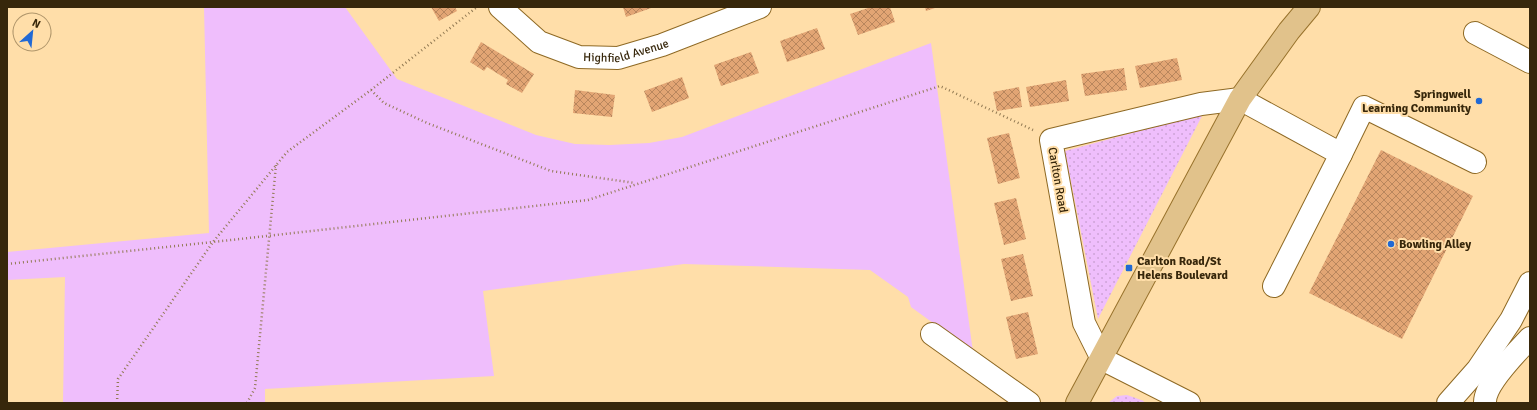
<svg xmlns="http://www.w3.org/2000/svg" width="1537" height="410" font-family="Signika,sans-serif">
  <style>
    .grass { fill: url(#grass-dots) }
    .park { fill: #efbefc }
    .building { fill: url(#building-cross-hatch) }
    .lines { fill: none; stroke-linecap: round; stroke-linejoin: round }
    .minor-casing { stroke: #8e6924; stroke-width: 24 }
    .major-casing { stroke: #98722c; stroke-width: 24 }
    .path { stroke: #927a53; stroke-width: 2.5; stroke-dasharray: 1 3; stroke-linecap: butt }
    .minor { stroke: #fff; stroke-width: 22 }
    .major { stroke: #e1c28b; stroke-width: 22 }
    .poi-dot { fill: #2169d4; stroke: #ffdea9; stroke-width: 1.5 }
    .labels { text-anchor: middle; stroke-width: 4; stroke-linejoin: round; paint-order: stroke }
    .street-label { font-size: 12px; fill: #37270b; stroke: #ffdea9 }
    .poi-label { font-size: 12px; font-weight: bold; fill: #37270b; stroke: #ffdea9; text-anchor: start }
  </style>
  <defs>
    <pattern id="grass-dots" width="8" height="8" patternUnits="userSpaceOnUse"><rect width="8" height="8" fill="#efbefc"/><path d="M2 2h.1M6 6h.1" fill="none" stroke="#cea3d7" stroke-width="1.8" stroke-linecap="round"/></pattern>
    <pattern id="building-cross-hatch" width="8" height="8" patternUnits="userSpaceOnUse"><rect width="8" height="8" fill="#e2a574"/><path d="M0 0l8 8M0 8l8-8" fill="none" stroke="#b8865d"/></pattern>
  </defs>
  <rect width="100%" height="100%" fill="#ffdea9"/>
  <!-- grass -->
  <path class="grass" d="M1203 114 1098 319 1065 151Z
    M1127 395 1144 401 1143 403H1108L1117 396Z"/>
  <!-- park -->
  <path class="park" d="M204 7H345L397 79 536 135 575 144 610 145 649 143 682 137 931 43 973 352 911 307 908 297 870 270 684 264 483 291 494 376 265 389V403H63L65 277 7 280V252L209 233Z"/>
  <!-- building -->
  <path class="building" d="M431 7H455L457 11 439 21Z
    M623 7H654L626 17Z
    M871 7H890L895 22 858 35 850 14Z
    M925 7H938L926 11Z
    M817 28 825 49 787 62 780 41Z
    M481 42 534 74 522 93 506 84 508 80 487 67 484 71 470 62Z
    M751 52 759 73 721 86 714 65Z
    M1177 58 1182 80 1140 88 1135 66Z
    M1124 68 1127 90 1085 96 1081 74Z
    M682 77 689 98 652 112 644 91Z
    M1066 80 1069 101 1030 107 1026 87Z
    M1019 87 1022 107 997 111 993 92Z
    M575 90 615 95 612 117 573 113Z
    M1009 133 1020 178 998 184 987 138Z
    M1381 150 1473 196 1402 339 1309 293Z
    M1016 198 1026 239 1004 245 994 203Z
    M1023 254 1033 296 1011 301 1001 259Z
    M1028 312 1038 354 1016 359 1006 317Z"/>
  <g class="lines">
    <!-- minor casing -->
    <g class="minor-casing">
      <g id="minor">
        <path id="s1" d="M500 7 539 42 579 57 618 58 662 45 760 7"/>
        <path d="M1475 33 1530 62"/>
        <path d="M1341 154 1364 107 1475 162"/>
        <path d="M932 334 1029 403"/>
        <path d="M1189 403 1102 359 1084 323 1051 140 1201 104 1240 99 1341 154 1274 286"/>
        <path d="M1448 403 1478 369 1511 320 1530 283"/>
        <path d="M1485 403C1484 384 1517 352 1530 338"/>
      </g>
    </g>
    <!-- major casing -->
    <g class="major-casing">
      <path id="major" d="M1077 403 1240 99 1289 31 1309 7"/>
    </g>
    <!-- path -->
    <path class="path" d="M371 90 384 103 427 123 551 171 635 183
      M7 264 213 242 287 152 371 90 477 7
      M117 403 118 379 213 242 588 200 940 86 1033 130
      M247 403 255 388 276 165"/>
    <!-- minor -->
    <use href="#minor" class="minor"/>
    <!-- major -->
    <use href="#major" class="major"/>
  </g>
  <!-- markers -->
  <g class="poi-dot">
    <circle cx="1479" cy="101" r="4"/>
    <circle cx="1391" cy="244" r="4"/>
    <rect x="1125" y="264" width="8" height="8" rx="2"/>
  </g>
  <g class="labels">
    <!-- street labels -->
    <g class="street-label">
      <text dy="4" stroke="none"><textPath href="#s1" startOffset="143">Highfield Avenue</textPath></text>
      <text transform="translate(1058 180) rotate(80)" y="4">Carlton Road</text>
    </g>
    <!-- poi labels -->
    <g class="poi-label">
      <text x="1471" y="98" text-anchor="end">Springwell<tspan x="1471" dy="14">Learning Community</tspan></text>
      <text x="1399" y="248">Bowling Alley</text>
      <text x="1137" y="265">Carlton Road/St<tspan x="1137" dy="14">Helens Boulevard</tspan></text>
    </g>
  </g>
  <!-- border -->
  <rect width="1537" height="410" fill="none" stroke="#37270b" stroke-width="16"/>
  <!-- north arrow -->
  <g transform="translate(32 32) rotate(27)"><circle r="19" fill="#ffdea9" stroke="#af956a"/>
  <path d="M0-3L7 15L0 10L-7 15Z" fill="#2169d4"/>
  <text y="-6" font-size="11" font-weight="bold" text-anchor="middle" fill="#37270b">N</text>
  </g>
</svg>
